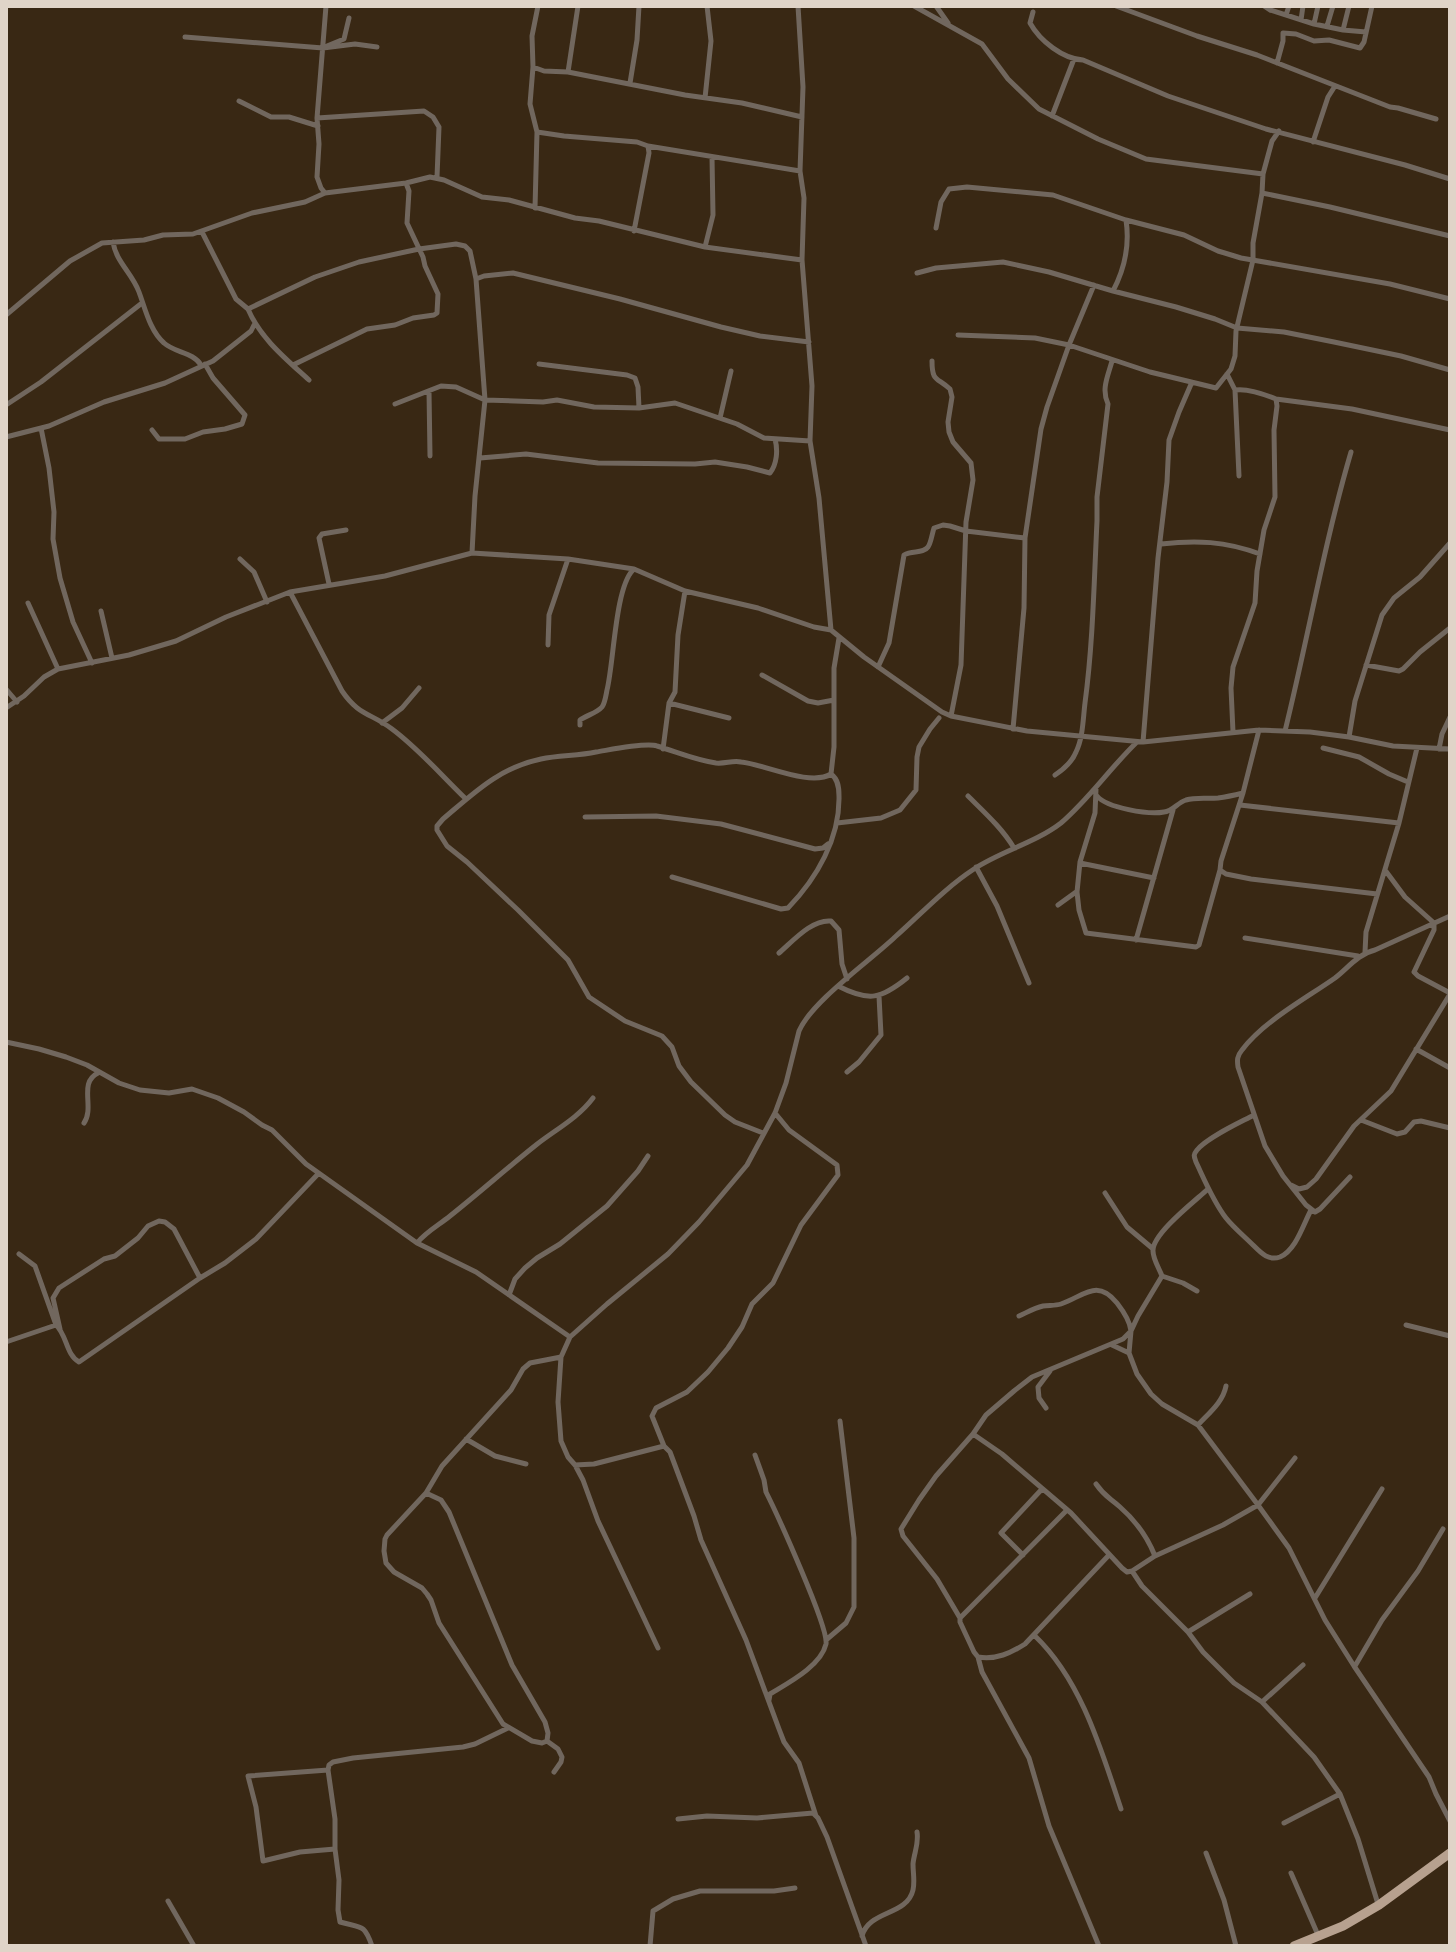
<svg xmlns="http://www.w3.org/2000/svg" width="1456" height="1952" font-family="'Playfair Display',serif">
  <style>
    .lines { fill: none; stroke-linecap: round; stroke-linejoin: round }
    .street { stroke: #71675e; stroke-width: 5 }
    .primary { stroke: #b7a18f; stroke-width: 9 }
  </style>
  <rect width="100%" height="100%" fill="#392814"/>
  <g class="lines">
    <!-- street -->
    <path class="street" d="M538 6 532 36 533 67 530 104 537 132 564 136 637 142 648 146 649 153 634 231
      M798 6 803 87 800 171 804 198 802 260 812 386 810 441 819 498 831 630
      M914 6 982 44 1008 79 1039 109 1098 139 1146 159 1263 174
      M936 6 948 23
      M1116 6 1197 36 1257 55 1390 107 1398 108 1436 119
      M1264 6 1270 10 1314 24 1343 30 1366 32
      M1033 12 1030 23C1040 41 1063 59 1083 60L1168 96 1266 129 1405 165 1450 179
      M1286 15 1289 6
      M1301 20 1303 6
      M1314 24 1318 6
      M1327 26 1333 6
      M1343 30 1349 6
      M185 37 323 48 355 44 377 47
      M327 46 344 39 349 18
      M1277 63 1283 41V33L1296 34 1314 41 1329 40 1360 48 1364 42 1372 6
      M533 67 544 71 568 72 685 95 742 103 802 117
      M568 72 578 6
      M630 83 637 40 639 6
      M705 98 711 41 707 6
      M239 101 271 117H289L318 126
      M1052 116 1074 59
      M317 118 424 111 433 117 439 127 437 177
      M1313 142 1328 97 1335 86
      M648 146 800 171
      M325 193 321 188 317 177 319 144 317 118 326 6
      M1262 193 1330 207 1450 236
      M535 208 537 132
      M936 228 941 202 949 189 967 187 1053 195 1126 220 1184 235 1218 251 1241 258 1390 284 1450 299
      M202 232 236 299 248 309
      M113 242C116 262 132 273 139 292 145 308 150 331 164 343 175 353 193 352 201 365
      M705 247 713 215 712 157
      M917 273 936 268 1003 262 1049 272 1113 291 1176 307 1215 319 1237 328 1284 332 1334 342 1401 356 1450 370
      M1113 291C1125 268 1130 246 1126 220
      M6 315 70 261 102 243 144 240 163 235 193 234 252 213 305 202 325 193 406 183 430 177 444 180 482 197 509 200 575 218 599 221 705 247 802 260
      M958 335 1035 338 1069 345 1150 372 1216 388 1231 369 1235 356 1236 331 1253 260V243L1262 193 1263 174 1272 141 1279 131
      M932 361C932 382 937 377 950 389L952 397 948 422 949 432 953 442 971 463 973 480 966 522 961 665 951 716
      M539 364 627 375 635 378 638 387 639 408
      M293 365 367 329 395 325 413 318 434 315 437 313 438 294 425 266 423 257 407 223 409 191 406 183
      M1227 374 1235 390C1248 388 1264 394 1276 399L1277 406 1274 430 1275 497 1264 530 1257 571 1255 603 1233 667 1231 688 1233 732
      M309 380C286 359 260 338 248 309L315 277 359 262 419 249 456 244 465 246 470 251 476 279
      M1235 390 1239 476
      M429 391 430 456
      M1276 399 1352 409 1450 430
      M395 404 441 386 456 387 485 400 543 402 557 400 594 407 639 408 675 403 737 424 764 438 810 441
      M6 405 41 382 142 303
      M720 418 731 371
      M41 428 49 468 54 512 53 539 60 578 73 622 92 663
      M152 430 159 439H185L203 432 225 429 242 424 245 415 213 378 205 364
      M6 437 49 426 104 402 165 383 213 361 251 331 254 325
      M480 458 526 454 598 463 695 464 715 462 747 467 770 473C777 464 778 450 775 439
      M1161 544C1196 540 1225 541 1260 554
      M472 553 475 496 485 400 476 279 484 276 513 273 620 299 721 327 760 336 809 342
      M240 559 254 572 267 602
      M329 584 319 538 322 534 346 530
      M290 592 342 691C359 716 371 713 392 729 419 749 442 776 466 799
      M28 603 58 669
      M101 611 112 658
      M548 645 549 615 568 559
      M1366 665 1399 671 1403 669 1420 652 1450 628
      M878 667 889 643 904 555C912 550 923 554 928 547 931 543 932 534 934 528L943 525 950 526 966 531 1025 538
      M762 675 808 701 818 703 834 700
      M6 689 17 702
      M669 703 729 718
      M6 708 24 696 44 677 58 669 129 655 176 641 226 617 290 592 385 576 472 553 568 559 634 569 685 591 758 608 814 627 831 630 864 657 942 712 951 716 1027 731 1143 742 1259 730 1310 732 1349 737 1393 746 1450 749
      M382 723 402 708 419 688
      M580 725V720C587 715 597 713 602 707 605 703 606 695 607 690 614 662 615 588 633 570
      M1013 729 1024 608 1025 538 1041 429 1047 407 1069 345 1094 285
      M1259 730 1243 793 1221 861 1220 870 1226 874 1251 879 1377 894
      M1285 731C1308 638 1324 544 1351 452
      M1349 737 1355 701 1382 615 1394 598 1420 577 1450 543
      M1143 742 1158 558 1167 482 1169 440 1179 412 1192 382
      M1323 748 1359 757 1389 774 1408 782
      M663 749 669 703 675 692 678 635 685 591
      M1439 749 1442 734 1450 717
      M1055 775C1064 769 1072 762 1076 752 1083 738 1083 719 1085 703 1093 643 1094 582 1097 521V497L1108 404C1101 389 1108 376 1112 361
      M1096 789 1095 813 1080 862 1077 892 1079 910 1086 933 1196 947 1199 945 1220 870
      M968 796C984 812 1002 828 1014 848
      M1097 796C1107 808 1149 815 1164 812 1173 811 1177 803 1186 800 1196 797 1207 799 1218 798 1226 797 1235 795 1243 793
      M1240 805 1399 823
      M585 817 656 816 721 824 815 849 823 848 828 844
      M837 823 881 818 900 810 916 790 917 757 919 747 930 729 939 718
      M1080 863 1154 878
      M976 867 997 906 1029 983
      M1385 870 1405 897 1434 923
      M672 877 781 909 788 908C817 878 840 838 839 796 839 787 838 779 831 774L834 747V668L839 638
      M1058 905 1076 892
      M1434 923V930L1414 972 1418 976 1450 993
      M1245 938 1358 956
      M1136 940 1173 810
      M1365 952 1366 932 1399 823 1417 748
      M779 953C793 941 812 919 831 921L839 930 842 964 847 979
      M838 986C869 1002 881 999 907 978
      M6 1042 39 1049 66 1057 87 1065 119 1083 140 1090 169 1093 192 1089 218 1098 244 1112 262 1125 272 1130 306 1164 417 1243C426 1232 439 1225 450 1216 479 1193 507 1168 536 1145 555 1130 578 1118 593 1098
      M1416 1049 1450 1068
      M847 1072 859 1062 881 1035 879 996
      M775 1113 789 1130 837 1165 838 1175 801 1225 773 1283 752 1304 742 1327 728 1348 708 1372 687 1392 656 1408 652 1416 664 1446 670 1452 694 1516 701 1540 746 1640 779 1729 784 1742 799 1763 816 1816
      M1254 1115C1239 1123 1208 1137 1197 1150 1193 1155 1194 1156 1196 1162 1205 1181 1213 1201 1226 1218 1234 1228 1244 1236 1253 1245 1261 1253 1268 1261 1280 1257 1296 1250 1303 1225 1311 1210
      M1361 1120 1397 1134 1405 1132 1414 1122 1421 1121 1450 1128
      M84 1123C95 1107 78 1083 98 1073
      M763 1133 735 1122 725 1115 691 1082 679 1066 672 1047 662 1036 625 1021 589 997 568 960 518 910 467 862 447 846 437 830V826L443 819C475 792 499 768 541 759 559 755 578 756 596 752 609 750 646 742 657 746 677 752 695 760 716 763 725 764 733 760 741 762 764 764 810 787 831 774
      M1350 1177 1320 1209 1315 1212 1306 1205 1283 1176 1265 1146 1238 1067C1237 1060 1237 1056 1242 1050 1264 1021 1305 999 1335 978 1348 968 1358 954 1375 950L1450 916
      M1291 1185 1299 1189 1307 1187 1316 1179 1354 1126 1391 1091 1450 994
      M1105 1193 1127 1227 1152 1248
      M417 1243 476 1272 570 1337
      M19 1254 35 1266 56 1325
      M1162 1276 1138 1316 1131 1331 1129 1353 1137 1374 1151 1394 1162 1404 1198 1425 1258 1505 1289 1548 1325 1620 1354 1666 1429 1777 1436 1794 1450 1821
      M1162 1276C1159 1268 1153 1259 1153 1251 1152 1234 1195 1201 1208 1189
      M1162 1276 1183 1283 1197 1291
      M509 1295 515 1279 525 1268 537 1258 560 1244 607 1206 638 1171 648 1156
      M1019 1316C1026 1313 1034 1308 1043 1306 1049 1305 1055 1306 1061 1304 1084 1296 1097 1278 1117 1303 1124 1312 1130 1321 1131 1331L1123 1339 1032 1377 1014 1391 986 1415 973 1434 936 1476 919 1500 901 1529 903 1536 937 1579 960 1618V1622L974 1652 978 1657 982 1672 1029 1758 1049 1826 1099 1946
      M1406 1325 1450 1336
      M60 1329 53 1298 59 1288 104 1259 115 1256 138 1238 148 1226 159 1221 165 1222 174 1229 200 1278
      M6 1342 56 1325C67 1335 66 1355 79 1362L200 1278 225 1263 256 1239 318 1174
      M1112 1345 1129 1353
      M1046 1408 1039 1398 1038 1387 1050 1371
      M1198 1425C1209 1413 1223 1402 1226 1386
      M973 1434 1002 1454 1071 1513 1122 1568 1127 1572 1132 1571 1142 1586 1188 1632 1203 1652 1234 1683 1262 1702 1314 1757 1340 1794 1358 1839 1378 1904
      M466 1439 495 1456 526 1464
      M755 1455 764 1480 766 1492C777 1514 829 1628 826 1644 821 1666 788 1683 770 1694L769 1700
      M575 1465 594 1464 664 1446
      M1096 1484C1105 1497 1109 1497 1120 1507 1136 1521 1147 1536 1155 1556
      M426 1493 441 1500 449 1512 512 1665 545 1722 548 1733 547 1741
      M1023 1555 1001 1533 1042 1489
      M1132 1571 1155 1556 1223 1525 1258 1505 1295 1458
      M1315 1598 1382 1489
      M960 1618 1067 1510
      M1188 1632 1250 1594
      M1035 1636C1081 1680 1101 1749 1121 1809
      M826 1640 846 1623 854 1607V1538L840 1421
      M658 1648 598 1521 583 1480 575 1465 568 1457 561 1441 558 1402 561 1357 570 1337 607 1304 668 1254 699 1222 747 1165 775 1113 786 1083 799 1031C812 1001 870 961 895 937 921 914 945 888 974 869 1001 851 1035 843 1061 823 1089 799 1110 768 1137 742
      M978 1657C996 1660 1011 1653 1025 1644L1109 1555
      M1355 1666 1382 1620 1418 1571 1443 1529
      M1262 1702 1303 1665
      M328 1770 248 1776 256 1807 263 1861 300 1852 335 1849
      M554 1772 561 1762 562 1757 558 1749 547 1741 542 1743 532 1741 503 1724 439 1623 431 1600 427 1594 422 1588 394 1572 386 1563 384 1551 385 1539 387 1535 426 1493 442 1466 511 1390 523 1369 530 1363 561 1357
      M678 1819 707 1816 757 1818 813 1813 818 1818 827 1837 866 1946
      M1284 1823 1340 1794
      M1206 1853 1224 1900 1236 1946
      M1291 1873 1318 1935
      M168 1901 194 1946
      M862 1936C869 1910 907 1916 913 1890 915 1881 913 1873 913 1864 914 1853 919 1844 917 1832
      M372 1946C364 1923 361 1928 340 1922L338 1910 339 1880 335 1849V1819L328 1770 329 1765 333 1762 353 1758 463 1747 475 1744 508 1728
      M650 1946 653 1911 673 1899 700 1891H774L795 1888"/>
    <!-- primary -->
    <path class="primary" d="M1294 1946 1343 1926 1379 1905 1450 1853"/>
  </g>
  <!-- border -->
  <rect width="1456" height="1952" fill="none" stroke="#e0d4c8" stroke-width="16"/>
</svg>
